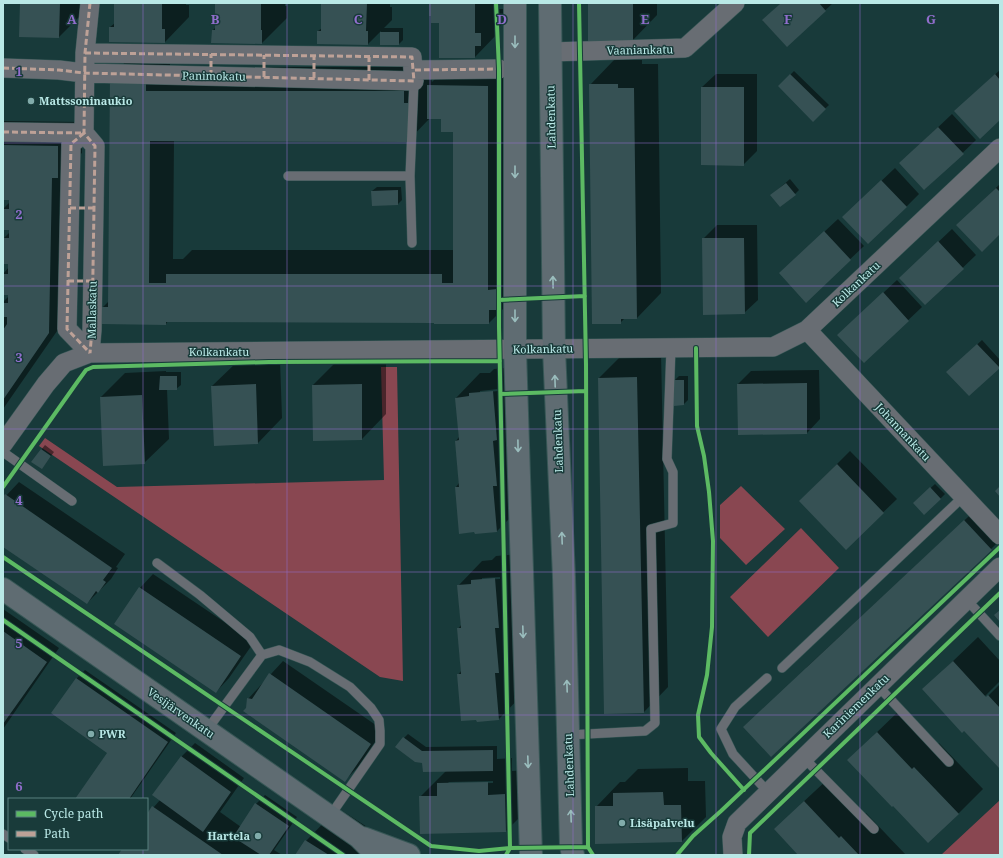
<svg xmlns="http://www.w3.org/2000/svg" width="1003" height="858" font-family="'Noto Serif',serif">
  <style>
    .green { fill: #894751 }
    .shadow { fill: #0007; fill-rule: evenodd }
    .building { fill: #365154 }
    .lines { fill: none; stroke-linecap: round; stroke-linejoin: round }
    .lane-casing { stroke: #375756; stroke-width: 10 }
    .street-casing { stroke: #375756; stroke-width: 20 }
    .primary-casing { stroke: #375756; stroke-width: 24 }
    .lane { stroke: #686d73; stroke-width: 9 }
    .street { stroke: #686d73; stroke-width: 19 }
    .primary { stroke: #5f6c72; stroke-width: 22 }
    .quiet { stroke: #bda197; stroke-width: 3; stroke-dasharray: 6 3; stroke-linecap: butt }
    .cycleway-casing { stroke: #193b3a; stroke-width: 6 }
    .cycleway { stroke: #5cba63; stroke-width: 4 }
    .oneway { stroke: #9abdbd }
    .grid { fill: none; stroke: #916ecd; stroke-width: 1; stroke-opacity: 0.55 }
    .poi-dot { fill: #81abaa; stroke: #193b3a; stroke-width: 1.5 }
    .labels { text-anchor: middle; stroke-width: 3; stroke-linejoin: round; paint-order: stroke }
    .street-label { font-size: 11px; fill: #b9e8e6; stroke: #193b3a }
    .poi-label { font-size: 11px; font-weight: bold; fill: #b9e8e6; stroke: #193b3a; text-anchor: start }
    .grid-label { font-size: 13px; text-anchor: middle; font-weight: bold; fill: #916ecd; stroke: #193b3a; stroke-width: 3; stroke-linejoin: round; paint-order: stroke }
  </style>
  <rect width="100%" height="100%" fill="#183a3a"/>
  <!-- green -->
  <path class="green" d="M381 367H397L403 681 380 677 39 446 45 438 117 487 384 480Z
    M741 486 785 529 746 565 720 538V505Z
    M801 528 839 568 768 637 730 597Z
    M1000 800V855H941Z"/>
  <!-- shadow -->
  <path class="shadow" d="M21 3H84V12L59 37 20 36Z
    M115 3H186V5H189V17L165 42 110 27 115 23Z
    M216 3H285V6H287V18L262 43 212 42 213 30 216 27Z
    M322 3H390V7H392V20L384 28H403V40L399 44H381V31L368 44 318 31 322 28Z
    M431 3H499V9H505L506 21 499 27V32L475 57 440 22 430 5Z
    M589 3H657V15L633 40Z
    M781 3H833L787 46 763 21Z
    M135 52 170 53V67H428L432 82 453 61H513V299L489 323 435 322 168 321 166 324 103 307 109 301 111 77ZM430 118H442L454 131V250H192L183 259H173L174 140 408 141Z
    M614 60H642V64H658L661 293 637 318H625L620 323 590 85Z
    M1000 70V119L969 98Z
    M794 71 829 105 813 120 779 86Z
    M716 74H757V151L743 165 702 87Z
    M952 114 976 140 925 189 914 150Z
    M3 121 82 122V153L76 158 73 308 3 409V302L9 296V294H3V274L9 267V263H3V239L10 232V229H3V209L10 202 3 185Z
    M895 168 919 194 906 207 857 204Z
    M790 179 799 190 795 194 776 191Z
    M1000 184V233L971 212Z
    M377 187H401L402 200 398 204 372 191Z
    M838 219 864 246 806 301 794 260Z
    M717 225H757L758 300 744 313 703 239Z
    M952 229 976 255 925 304 914 265Z
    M897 280 922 307 864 362 852 322Z
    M982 340 1000 360V366L969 395 952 368Z
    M661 353 668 687 644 712 599 378 623 354Z
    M280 360 282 418 258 443 215 445 212 386 237 362Z
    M386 360V414L362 439 313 385 337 361Z
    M517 367 521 507 497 531 476 533 456 487 459 483 456 441 459 437 456 398 480 373H490L494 369ZM498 389V391L480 393V391Z
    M819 370 820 419 807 433 739 434 738 384 751 371Z
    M166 371V372H181V385L176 389H167L169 439 144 463 101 397 125 373Z
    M679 376H688V400L684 404 675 380Z
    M45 445 54 452 42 468 41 450Z
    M850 451 897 499 846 548 800 501Z
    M19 482 125 554 116 567 118 568 111 579 87 603 3 546V499Z
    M935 484 945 494 940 499 914 503Z
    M982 504 1000 540 991 549 806 668Z
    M519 554 523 694 499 719 458 675 461 671 458 629 461 625 458 586 482 561 492 560 496 556ZM500 577V579L482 580V578Z
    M153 574 254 642 229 678 216 692 140 588Z
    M3 609 59 648 3 729Z
    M978 637 1000 661V681L983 698 985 699 1000 684V768L924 689Z
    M283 661 383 730 358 767 345 780 248 699Z
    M85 670 176 733 130 799H76L109 752 76 679Z
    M902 708 937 745 939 743 983 789 958 814 873 736Z
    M408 734 426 747 497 746V759L512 758V771L529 770 530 807 506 831 420 797 446 771 423 762 404 738ZM493 781V783L447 784 449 782Z
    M195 743 244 778 220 812 241 827 256 804 265 795 297 817 274 850 282 855H119L123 849H147V815L160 800 154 795 182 756Z
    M688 768V781H705L706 817 681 842 596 807 620 782H625L638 769Z
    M829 778 864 815 866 813 906 855H800V805Z
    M338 808 410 855H296L306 841Z"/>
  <!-- building -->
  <path class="building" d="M20 3H60L59 38 19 37Z
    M114 3H162V29H165V43L109 42V27H114Z
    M215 3H261V30H262V44L211 43 212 30H215Z
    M321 3H367L366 31H368V45L317 44V31H321Z
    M433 3H475V33H481V46H475V58H439V23H431V16H429V4H433Z
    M588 3H633V41H588Z
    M781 3H819L826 11 787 47 762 20Z
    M380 32H399V45H380Z
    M790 74 826 109 813 122 778 86Z
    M995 74 1000 80V120L980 139 954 111Z
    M110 76 146 77V91H404V103H408V142L150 141 149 283H166V274H442V283H453V132H441V119H427V85L488 86V290L497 289V310H489V324H434V323L166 322V325L102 324V307H108Z
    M589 84H618V88H634L637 319H621V324H592Z
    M701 87H744V166L701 165Z
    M938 127 964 154 924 190 899 163Z
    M3 145 58 146V178H52L49 333 3 400V330L7 324V317H3V303H8V295H3V274H8V264H3V238H9V230H3V209H9V200H3Z
    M881 180 907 207 868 244 842 217Z
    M786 183 796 195 780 207 770 195Z
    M996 188 1000 192V234L982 252 956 225Z
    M398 190V205L372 206 371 191Z
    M824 231 851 260 806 303 779 273Z
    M702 238H744L745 314 703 315Z
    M938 241 964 269 925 305 899 278Z
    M883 292 909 321 864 363 837 335Z
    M977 344 1000 368 969 396 946 372Z
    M160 376H177V390H159Z
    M637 377 644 713 604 714 598 378Z
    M674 380H684V405L674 406Z
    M807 383V434L738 435 737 384Z
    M256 384 258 444 214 446 211 386Z
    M362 384V440L313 441 312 385Z
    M493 391 497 440 493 441 497 486H493L497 532 475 534 474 532 459 534 455 487H459L455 441 459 440 455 398 469 396V393Z
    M142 395 145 464 103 466 100 397Z
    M41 449 51 456 42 469 31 462Z
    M837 464 884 513 846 550 799 501Z
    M1000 486V497L995 491Z
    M930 487 941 499 924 515 913 503Z
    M5 494 112 568 103 580 106 582 98 593 96 591 87 604 3 547V497Z
    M964 520 992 550 771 757 743 727Z
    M495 578 499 628H495L499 673H495L499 720 477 722 476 720 461 721 457 674H461L457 628H461L457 585 471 584V580Z
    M139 587 241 656 216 693 114 624Z
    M1000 610V622L994 615Z
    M3 631 47 662 3 724Z
    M953 661 986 697 988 695 1000 708V769L964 731 962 733 922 689Z
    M269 673 371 744 345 782 243 711 246 708 247 698 252 699Z
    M76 678 168 742 129 799H75L107 753 51 713Z
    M877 732 912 769 914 767 959 814 928 843 893 806 892 807 847 760Z
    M403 737 422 751 493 750V771L423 772 422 763 415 762 395 747Z
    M181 756 231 792 203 832 152 795Z
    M488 782V795L505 794 506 832 420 834 419 796H437V783Z
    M663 792 664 805H681L682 842 595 844V806H613V793Z
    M804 801 839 838 841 836 859 855H798L774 829Z
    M255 803 289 826 269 855H261L233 837Z
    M152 806 223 855H118L122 849H147V814Z
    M305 840 329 855H295Z"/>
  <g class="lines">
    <!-- lane casing -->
    <g class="lane-casing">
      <path id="lane" d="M288 176H410L414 81
        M410 176 412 243
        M3 452 72 501
        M157 563 200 595 250 637 262 655 207 730
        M966 599 1000 636
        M262 655 279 650 310 662 350 687 371 708 379 720 380 731V744L330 816
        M782 668 964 496
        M767 678 735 707 721 729 733 754 768 792
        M877 685 949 762
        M568 735 645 731 655 723 651 529 673 523V472L667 459 671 348
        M803 757 874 829
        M3 834 9 838
        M25 849 34 855"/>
    </g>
    <!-- street casing -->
    <g class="street-casing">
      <path id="street" d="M90 3 85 53 84 133 95 146 92 330 90 353
        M550 52 685 48 735 3
        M85 53 412 57 413 70 499 69
        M3 68 59 70 84 73 414 81 413 70
        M3 132 84 133
        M84 133 71 144 67 329 90 353
        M807 330 1000 535
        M3 444 46 384 64 363 90 353 773 347 807 330 1000 148
        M733 855 732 837 737 823 1000 567"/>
    </g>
    <!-- primary casing -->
    <g class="primary-casing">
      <path id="primary" d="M515 3V350L531 855
        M550 3 554 349 564 577 571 846 573 855
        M3 589 359 837 377 855
        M363 838 409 855"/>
    </g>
    <!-- lane -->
    <use href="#lane" class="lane"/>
    <!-- street -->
    <use href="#street" class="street"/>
    <!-- primary -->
    <use href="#primary" class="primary"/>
    <!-- quiet -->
    <path class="quiet" d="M90 3 85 53 84 133 95 146 92 330 90 353
      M85 53 412 57 413 70 499 69
      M3 68 59 70 84 73 414 81 413 70
      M211 76V54
      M264 77V55
      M314 78V56
      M369 80V57
      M3 132 84 133
      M84 133 71 144 67 329 90 353
      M70 208H94
      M68 281H92"/>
    <!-- cycleway casing -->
    <g class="cycleway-casing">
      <path id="cycleway" d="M496 3 499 69V327L510 848 506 855
        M579 3 586 364 588 847 593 855
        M499 300 585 296
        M696 348 697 426 704 456 709 492 713 541 712 627 707 675 698 715 699 737 711 753 744 790
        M501 394 586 391
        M3 487 78 381 86 370 93 367 269 362 500 361
        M3 557 431 846 479 851 510 848 588 847
        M3 620 343 855
        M677 855 693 836 721 811 1000 547
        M749 855 750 833 1000 593"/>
    </g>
    <!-- cycleway -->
    <use href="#cycleway" class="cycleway"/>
  </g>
  <!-- one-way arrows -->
  <defs><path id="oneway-shaft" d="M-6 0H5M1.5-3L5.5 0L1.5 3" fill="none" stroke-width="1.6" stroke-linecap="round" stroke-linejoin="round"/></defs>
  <g class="oneway">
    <use href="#oneway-shaft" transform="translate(515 42) rotate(90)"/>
    <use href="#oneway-shaft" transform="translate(515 172) rotate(90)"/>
    <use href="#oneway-shaft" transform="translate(553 282) rotate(-91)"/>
    <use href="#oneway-shaft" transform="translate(515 316) rotate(90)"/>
    <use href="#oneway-shaft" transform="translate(555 381) rotate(-92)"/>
    <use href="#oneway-shaft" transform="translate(518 446) rotate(89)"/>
    <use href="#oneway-shaft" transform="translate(562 538) rotate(-92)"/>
    <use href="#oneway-shaft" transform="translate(523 632) rotate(88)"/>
    <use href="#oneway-shaft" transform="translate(567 686) rotate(-92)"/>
    <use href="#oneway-shaft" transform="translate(528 762) rotate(88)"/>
    <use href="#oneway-shaft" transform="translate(571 816) rotate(-92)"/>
  </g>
  <!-- grid -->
  <path class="grid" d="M143 3V799M287 3V855M430 3V855M573 3V855M716 3V855M860 3V855M3 143H1000M3 286H1000M3 429H1000M3 572H1000M3 715H1000M143 849V855"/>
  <!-- markers -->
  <g class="poi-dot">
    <circle cx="31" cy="101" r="4"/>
    <circle cx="91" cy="734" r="4"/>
    <circle cx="622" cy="823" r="4"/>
    <circle cx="258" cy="836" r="4"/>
  </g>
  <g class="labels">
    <!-- street labels -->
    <g class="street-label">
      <text transform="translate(640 50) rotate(-1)" y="4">Vaaniankatu</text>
      <text transform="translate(214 76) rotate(1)" y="4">Panimokatu</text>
      <text transform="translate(551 117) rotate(-91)" y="4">Lahdenkatu</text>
      <text transform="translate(856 284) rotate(-43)" y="4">Kolkankatu</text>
      <text transform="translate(92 310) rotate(-89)" y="4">Mallaskatu</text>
      <text transform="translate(543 349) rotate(-1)" y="4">Kolkankatu</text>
      <text x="219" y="356">Kolkankatu</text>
      <text transform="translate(903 432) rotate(47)" y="4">Johannankatu</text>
      <text transform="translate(558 441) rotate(-92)" y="4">Lahdenkatu</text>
      <text transform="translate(856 706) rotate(-44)" y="4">Kariniemenkatu</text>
      <text transform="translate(181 713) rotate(35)" y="4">Vesijärvenkatu</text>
      <text transform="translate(569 765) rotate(-92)" y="4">Lahdenkatu</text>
    </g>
    <!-- poi labels -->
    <g class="poi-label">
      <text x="39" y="105">Mattssoninaukio</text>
      <text x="99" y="738">PWR</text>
      <text x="630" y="827">Lisäpalvelu</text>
      <text x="250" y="840" text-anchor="end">Hartela</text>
    </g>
  </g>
  <g class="grid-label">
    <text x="72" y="24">A</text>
    <text x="215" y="24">B</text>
    <text x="358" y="24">C</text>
    <text x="502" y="24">D</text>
    <text x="645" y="24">E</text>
    <text x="788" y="24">F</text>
    <text x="931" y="24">G</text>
    <text x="19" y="76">1</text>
    <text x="19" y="219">2</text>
    <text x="19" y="362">3</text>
    <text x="19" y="505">4</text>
    <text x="19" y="648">5</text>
    <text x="19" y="791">6</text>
  </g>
  <!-- border -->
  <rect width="1003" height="858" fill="none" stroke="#b9e8e6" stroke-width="8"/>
  <!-- legend -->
  <rect x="8" y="798" width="140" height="52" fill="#193b3a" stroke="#59807f"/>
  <rect x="16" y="811" width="20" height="6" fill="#5cba63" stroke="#59807f"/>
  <text x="44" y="818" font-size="12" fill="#b9e8e6">Cycle path</text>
  <rect x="16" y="831" width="20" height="6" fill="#bda197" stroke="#59807f"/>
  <text x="44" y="838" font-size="12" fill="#b9e8e6">Path</text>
</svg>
